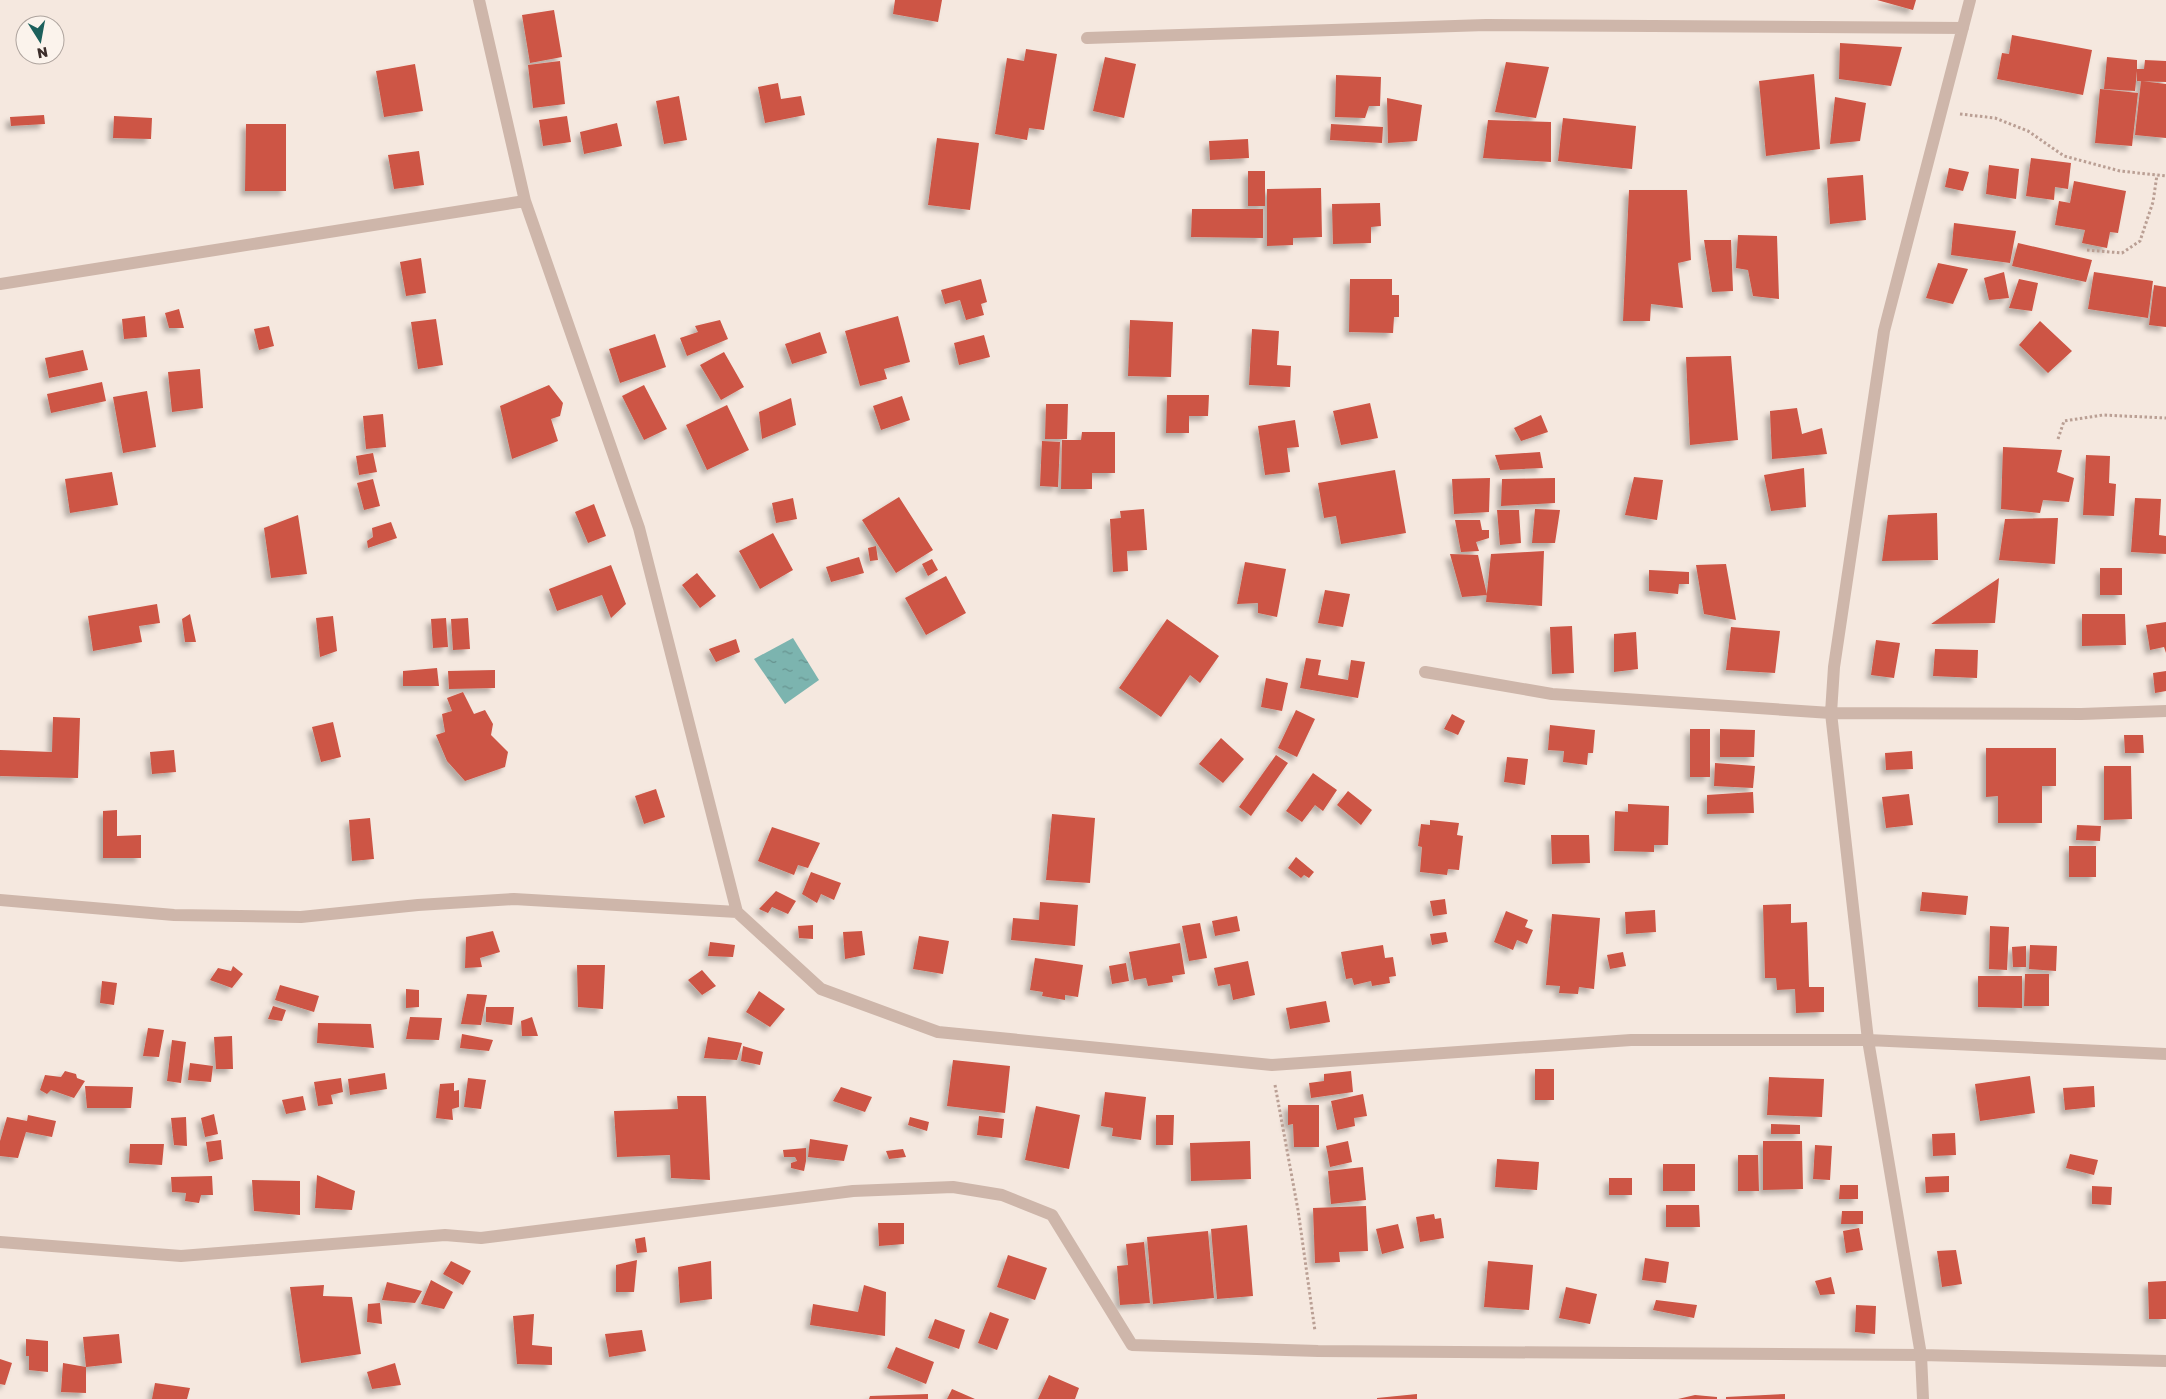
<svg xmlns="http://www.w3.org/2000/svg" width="2166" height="1399" font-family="'Golos Text',sans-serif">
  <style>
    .water { fill: url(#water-ripples) }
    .building { fill: #cd5444; filter: url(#shadow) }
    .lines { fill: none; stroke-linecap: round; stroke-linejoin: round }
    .path { stroke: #ba9f94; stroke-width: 3; stroke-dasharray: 2.5 2.5; stroke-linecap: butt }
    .minor { stroke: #ceb6aa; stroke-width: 12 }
  </style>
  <defs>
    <pattern id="water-ripples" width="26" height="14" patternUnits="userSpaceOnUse" patternTransform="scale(1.25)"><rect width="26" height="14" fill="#7cb4af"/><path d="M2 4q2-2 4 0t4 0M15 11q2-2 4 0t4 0" fill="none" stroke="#67938f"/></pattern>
    <filter id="shadow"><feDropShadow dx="-4.5" dy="4.5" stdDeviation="2.5" flood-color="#0004"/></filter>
  </defs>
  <rect width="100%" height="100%" fill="#f5e8df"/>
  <!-- water -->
  <path class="water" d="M793 638 819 680 785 704 754 659Z"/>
  <!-- building -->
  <path class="building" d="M895 0H942L938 22 893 14Z
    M1877 0H1916L1913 10Z
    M554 10 562 57 530 63 522 15Z
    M2012 35 2092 50 2083 95 1997 79 2002 53 2009 54Z
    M1840 43 1902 47 1891 86 1839 79Z
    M1026 49 1057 54 1044 130 1029 128 1027 140 995 134 1007 58 1024 61Z
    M1105 57 1136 64 1124 118 1093 111Z
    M2107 57 2137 60V69H2144L2145 60 2166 61V82L2137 81V71L2135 91 2104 89Z
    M560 61 565 104 533 108 528 65Z
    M1506 62 1549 67 1536 118 1495 112Z
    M415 64 423 111 384 117 376 71Z
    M1814 74 1820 149 1766 156 1759 81Z
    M1336 75 1381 77 1380 106H1369L1365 118 1335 117Z
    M2141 81 2166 84V138L2135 135Z
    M778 83 781 99 801 96 805 115 765 123 758 87Z
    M2100 89 2138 93 2132 146 2095 143Z
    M679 96 687 140 664 144 656 101Z
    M1835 97 1866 103 1860 141 1830 144Z
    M1387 98 1422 105 1417 141 1388 143Z
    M44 115 45 124 11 126 10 117Z
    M114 116 152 118 151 139 113 138Z
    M567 116 571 142 543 146 539 120Z
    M1563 118 1636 126 1632 169 1558 161Z
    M1488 120 1551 122V162L1483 158Z
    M617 123 622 146 584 154 580 132Z
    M246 124H286V191H245Z
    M1331 124 1383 127 1382 143 1330 140Z
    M937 138 979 143 970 210 928 205Z
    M1248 139 1249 158 1210 160 1209 141Z
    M419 151 424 185 394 189 388 155Z
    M2031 158 2071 163 2068 189 2055 187 2054 200 2026 196Z
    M1989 165 2019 169 2016 199 1986 194Z
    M1949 168 1969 172 1963 191 1945 187Z
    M1248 171H1265V206H1248Z
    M1863 175 1866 220 1830 224 1827 178Z
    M2074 181 2126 191 2118 233 2110 232 2107 248 2082 243 2085 230 2055 225 2059 201 2070 203Z
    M1321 188 1322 237 1293 238V245L1267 246V189Z
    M1629 190H1687L1691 260 1678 263 1683 308 1651 304 1650 321H1623Z
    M1380 203 1381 226 1371 227V243L1333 244 1332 204Z
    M1192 209H1263V238L1191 237Z
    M1954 223 2016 231 2010 263 1951 255Z
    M1738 235 1777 236 1779 299 1753 296 1748 270 1736 268Z
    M1704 240H1731L1733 291 1712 292Z
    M2018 243 2092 260 2086 282 2012 266Z
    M421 258 426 293 406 296 400 262Z
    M1938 263 1968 269 1953 304 1926 298Z
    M2004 272 2009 298 1989 300 1984 278Z
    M2094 272 2153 281 2148 318 2088 309Z
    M981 279 987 302 981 304 984 315 966 320 960 300 945 304 941 290Z
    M1350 279H1392V295H1399V317H1394L1393 333 1349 332Z
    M2019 279 2038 283 2032 311 2009 308Z
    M2154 285 2166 287V327L2149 325Z
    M179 309 184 328H169L165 313Z
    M145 316 147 337 124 339 122 319Z
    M898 316 910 362 884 369 887 379 860 386 845 331Z
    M436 319 443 365 418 369 411 322Z
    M720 320 728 339 687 356 680 338 698 332 695 326Z
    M1130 320 1173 322 1171 377 1128 376Z
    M2040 321 2072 351 2048 373 2019 345Z
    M269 326 274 346 259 350 254 329Z
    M1252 329 1279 331 1277 365 1291 366 1290 387 1249 385Z
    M820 332 827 353 792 364 785 344Z
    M655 334 666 367 620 383 609 349Z
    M984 335 990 357 959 365 954 343Z
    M83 350 88 370 49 378 45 358Z
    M724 352 744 387 721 400 700 365Z
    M1731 356 1738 440 1690 445 1686 357Z
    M200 369 203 408 172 412 168 372Z
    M102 382 106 401 51 413 47 394Z
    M549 385 563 403 560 416 551 419 558 441 512 459 500 406Z
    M644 385 667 429 644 440 622 396Z
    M147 391 156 447 123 453 113 397Z
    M1167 395H1209L1208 416H1189V433H1166Z
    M902 396 910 420 881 430 873 406Z
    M791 398 796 425 762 439 759 412Z
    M1370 403 1378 438 1341 445 1333 411Z
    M1046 404H1068L1067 439H1045Z
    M727 405 749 450 707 470 686 425Z
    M1797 408 1802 434 1822 428 1827 454 1772 459 1770 411Z
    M383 414 386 447 366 449 363 416Z
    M1541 415 1548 432 1521 441 1514 428Z
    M1295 420 1299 447 1287 448 1290 472 1265 475 1258 426Z
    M1082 432H1115V473H1092V489H1061L1062 440H1081Z
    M1042 441 1060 442 1058 487 1040 486Z
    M2003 447 2062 450 2057 472 2074 478 2069 502 2043 500 2040 513 2001 509Z
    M1540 452 1543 468 1500 470 1495 455Z
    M373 453 377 472 359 475 356 456Z
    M2086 455 2110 456 2109 483 2116 484 2114 516 2083 515Z
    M1804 468 1806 507 1771 511 1764 475Z
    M1395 470 1406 533 1341 544 1336 516 1324 518 1318 483Z
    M112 472 118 505 70 513 65 479Z
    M1634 477 1663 480 1657 520 1625 515Z
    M1490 478 1489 512 1454 514 1452 479Z
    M1555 478V503L1501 506 1502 479Z
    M373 479 380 506 364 510 357 483Z
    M899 497 933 550 896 573 862 520Z
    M793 498 797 519 776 523 772 503Z
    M2135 498 2161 499 2159 535 2166 536V554L2131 552Z
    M594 504 606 536 588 543 575 512Z
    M1144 509 1147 550 1127 551 1128 571 1113 572 1110 519 1121 518 1120 511Z
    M1535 509 1560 510 1555 543H1532Z
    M1497 510H1519L1521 543 1500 545Z
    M1937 513 1938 560 1882 561 1888 515Z
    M298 515 307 574 271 578 264 528Z
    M2058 518 2055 564 1999 560 2005 519Z
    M1455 520H1480L1482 530H1489V538L1476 542 1479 551 1461 552Z
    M391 522 397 538 368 548 367 541 373 537 372 528Z
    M773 533 793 570 760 589 739 551Z
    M876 546 878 560 870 561 868 548Z
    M1544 551 1542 606 1486 602 1491 554Z
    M1450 554 1478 555 1487 595 1462 597Z
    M859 557 864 573 831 582 826 567Z
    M932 559 938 570 928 576 922 564Z
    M1245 562 1286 569 1277 617 1258 613V603L1237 604Z
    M1726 564 1736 620 1704 614 1696 565Z
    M611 565 626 604 611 618 602 595 557 611 549 589Z
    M2100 568H2122V595H2100Z
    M1649 570 1689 572V584H1679L1678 594 1649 591Z
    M697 573 716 596 700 608 682 585Z
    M946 576 966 613 926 635 905 598Z
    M1999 578 1995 623 1931 624Z
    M1325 590 1350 594 1343 627 1318 623Z
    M157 604 160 623 139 626 142 642 93 651 88 616Z
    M190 614 196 642H185L182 619Z
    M2082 614H2125L2126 645 2082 646Z
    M333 616 337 651 320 657 316 618Z
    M446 618 448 647 433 648 431 619Z
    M468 618 470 649 453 650 451 619Z
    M1167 619 1219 656 1200 683 1190 675 1161 717 1119 688Z
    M2166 622V653L2164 647 2150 650 2146 625Z
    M1572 626 1574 673 1552 674 1550 627Z
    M1731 627 1780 631 1775 673 1726 670Z
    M1636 632 1638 669 1614 672V634Z
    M736 639 740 652 716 662 709 649Z
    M1876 640 1900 643 1894 678 1871 675Z
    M1935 649 1978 650 1977 678 1933 676Z
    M1306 658 1321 660 1318 675 1348 680 1351 660 1365 662 1358 698 1300 688Z
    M437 668 439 686H403V671Z
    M495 670V688L449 689 448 671Z
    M2166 671V691L2155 693 2153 673Z
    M1266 678 1288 683 1282 711 1261 707Z
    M463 692 474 714 485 710 493 724 491 735 508 752 505 767 465 781 447 761 436 735 445 732 442 714 452 711 447 698Z
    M1296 710 1315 719 1297 757 1278 748Z
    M1452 714 1465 721 1458 735 1444 729Z
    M53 717 80 718 78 778 0 776V750L52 752Z
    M333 722 341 757 321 762 312 727Z
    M1550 725 1595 730 1593 753H1588L1587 765 1563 762 1564 751 1548 750Z
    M1690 729H1710V777H1690Z
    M1720 729 1755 730 1754 757H1720Z
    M2124 735H2143L2144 753H2125Z
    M1221 738 1244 759 1223 783 1199 764Z
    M1986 748H2056V786H2042V823H1998V796L1986 797Z
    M174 750 176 772 152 774 150 752Z
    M1912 751 1913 769 1886 770 1885 753Z
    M1276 755 1288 763 1251 816 1239 807Z
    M1507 757 1528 759 1525 785 1504 782Z
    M1715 763 1755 766 1753 788 1714 786Z
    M2104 766H2131L2132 819 2104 820Z
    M1313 773 1337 790 1323 811 1315 805 1302 822 1286 811Z
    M656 789 665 817 644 824 635 796Z
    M1348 791 1372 810 1361 825 1337 805Z
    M1753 792 1754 813 1707 814V795Z
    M1909 794 1913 825 1886 828 1882 797Z
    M1628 804 1669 806 1668 845H1654V852L1614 851 1615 811 1628 812Z
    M117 810V836L141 835V858H103V811Z
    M1052 814 1095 818 1090 883 1046 880Z
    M370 818 374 859 352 861 349 820Z
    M1430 820 1459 823 1457 835 1463 836 1459 870 1448 869 1447 875 1420 872 1422 847 1418 846 1421 824 1430 825Z
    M2077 825 2101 826 2100 841 2076 840Z
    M772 827 820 843 808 868 798 865 794 875 758 861Z
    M1551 835H1589L1590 863 1552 864Z
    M2069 846H2096V877H2069Z
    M1296 857 1314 872 1309 878 1304 875 1301 878 1288 868Z
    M811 872 841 883 834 900 821 894 817 903 802 894Z
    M776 891 796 901 788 914 772 907 768 913 759 909Z
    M1922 892 1968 896 1966 915 1920 911Z
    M1445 899 1447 914 1433 916 1430 901Z
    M1040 902 1078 905 1075 946 1011 940 1013 918 1039 920Z
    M1791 904V923L1807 922 1809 987H1824V1012L1796 1013 1795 989 1777 990 1776 978H1765L1763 905Z
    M1655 910 1656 932 1626 934 1625 912Z
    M1506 911 1528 920 1525 927 1533 930 1527 944 1517 940 1513 950 1494 942Z
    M1552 914 1600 918 1594 989 1579 987 1578 994 1559 993 1560 986 1546 985Z
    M1237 916 1240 931 1215 936 1212 921Z
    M1200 923 1207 958 1189 961 1182 926Z
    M813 925V939L799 938 798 926Z
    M1990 926 2009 927 2007 970 1989 969Z
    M493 931 500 952 480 958 482 967 465 968 466 937Z
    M862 931 865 955 845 959 843 932Z
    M1446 932 1448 942 1432 945 1430 934Z
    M919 936 949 941 943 974 913 969Z
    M710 942 735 945 733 957 708 956Z
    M1180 943 1185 974 1172 976 1173 982 1148 986 1146 978 1134 980 1129 952Z
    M1383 945 1385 958 1393 957 1396 976 1389 977 1390 983 1372 986 1371 981 1354 985 1352 978 1346 979 1341 952Z
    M2030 945 2057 946 2056 971 2029 969Z
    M2026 946V967H2013L2012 947Z
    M1623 952 1626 966 1610 969 1607 955Z
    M1035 958 1083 965 1078 997 1065 995V1000L1042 996 1043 992 1030 990Z
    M1248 961 1255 995 1233 1000 1230 984 1218 986 1214 968Z
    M1126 963 1129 981 1112 984 1109 966Z
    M577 965H605L603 1009 578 1007Z
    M233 966 243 974 232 988 210 980 218 968 231 971Z
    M702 970 716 986 702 995 688 980Z
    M2025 974H2049V1006H2024Z
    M1978 976H2022V1008L1978 1007Z
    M102 981 117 983 114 1005 100 1003Z
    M280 985 319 996 314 1012 275 1000Z
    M406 989 419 990V1007L406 1008Z
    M759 991 785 1009 770 1027 746 1012Z
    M467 994 487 995 481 1025 461 1024Z
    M1326 1001 1330 1022 1290 1029 1286 1008Z
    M273 1006 286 1010 282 1021 268 1019Z
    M486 1007H514L512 1025 486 1022Z
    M410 1017 442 1018 439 1040 406 1039Z
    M532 1017 538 1036H522L521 1021Z
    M318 1023 371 1024 374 1048 317 1043Z
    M148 1028 164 1030 159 1057 143 1056Z
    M462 1034 493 1040 489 1051 460 1048Z
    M232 1036 233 1069H216L214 1037Z
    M708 1037 742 1043 737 1060 704 1058Z
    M172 1040 186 1042 181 1083 167 1081Z
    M743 1046 763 1052 760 1065 741 1061Z
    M953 1060 1010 1066 1005 1113 947 1106Z
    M190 1063 213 1066 211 1082 188 1080Z
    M1535 1069H1554V1100H1535Z
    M65 1071 76 1074 77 1078 85 1081 74 1098 51 1090 47 1094 40 1090 45 1075 61 1077Z
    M1351 1071 1353 1092 1311 1098 1309 1083 1324 1081V1074Z
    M385 1073 387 1089 350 1095 348 1079Z
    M2030 1076 2035 1113 1980 1121 1975 1084Z
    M1769 1077 1824 1079 1822 1117 1767 1115Z
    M341 1078 343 1092 331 1095 333 1104 318 1106 314 1082Z
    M468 1078 486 1080 481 1109 464 1107Z
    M454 1083V1091L459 1090V1107L452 1109 453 1120 436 1118 440 1084Z
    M85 1086 133 1087 131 1108H87Z
    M2094 1086 2095 1107 2065 1110 2063 1088Z
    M841 1087 872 1097 865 1112 833 1101Z
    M1105 1092 1146 1097 1141 1140 1112 1136 1113 1128 1101 1126Z
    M1363 1094 1367 1116 1354 1118 1355 1126 1337 1130 1331 1101Z
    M303 1096 306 1110 286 1114 282 1100Z
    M677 1096H706L710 1180 671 1178 670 1155 617 1157 614 1111 678 1109Z
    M1288 1105H1319V1147H1294L1293 1124 1288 1125Z
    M1036 1106 1080 1115 1069 1169 1025 1160Z
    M214 1114 218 1134 205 1137 201 1118Z
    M28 1115 56 1121 52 1137 26 1132 18 1158 0 1156V1141L7 1117 27 1121Z
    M1156 1115H1174L1173 1145H1156Z
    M979 1116 1004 1119 1002 1138 977 1135Z
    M186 1117 187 1146 174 1145 171 1118Z
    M910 1117 929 1122 927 1131 908 1125Z
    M1771 1124 1800 1125V1134H1771Z
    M1955 1133 1956 1155 1933 1156 1932 1134Z
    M810 1139 848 1145 844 1161 808 1157Z
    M221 1140 223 1159 209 1162 206 1142Z
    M1250 1141 1251 1179 1191 1181 1190 1143Z
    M1348 1141 1352 1162 1330 1167 1326 1146Z
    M1763 1141H1802L1803 1189 1763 1190Z
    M130 1144H164L162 1165 129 1163Z
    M1815 1145 1832 1146 1830 1180 1813 1179Z
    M806 1148V1161L804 1171 791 1168V1163L797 1161 795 1157H784L783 1150Z
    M903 1149 906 1157 889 1159 886 1151Z
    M2070 1154 2098 1160 2094 1175 2066 1168Z
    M1738 1155H1758L1759 1191H1738Z
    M1497 1159 1539 1162 1537 1190 1495 1187Z
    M1663 1164H1695V1191H1663Z
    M1363 1167 1366 1200 1331 1204 1328 1171Z
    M317 1175 355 1191 352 1210 315 1208Z
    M212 1176 213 1195H201L199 1203 185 1201 186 1193 172 1192 171 1177Z
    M1949 1176V1192L1926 1193 1925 1177Z
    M1609 1178H1632V1195H1609Z
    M252 1180 300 1181V1215L254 1211Z
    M1840 1185H1858V1199H1839Z
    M2092 1186 2112 1187 2111 1205 2092 1204Z
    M1666 1205H1699L1700 1227H1666Z
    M1366 1206 1368 1251 1339 1252 1340 1262 1315 1263 1313 1208Z
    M1842 1211H1863V1224H1841Z
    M1434 1214 1435 1219 1441 1218 1444 1238 1420 1242 1416 1217Z
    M878 1223H904V1244L879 1246Z
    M1398 1224 1404 1248 1382 1254 1376 1229Z
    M1247 1225 1253 1296 1217 1299 1211 1229Z
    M1859 1228 1863 1250 1846 1253 1843 1231Z
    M1208 1231 1214 1298 1153 1304 1147 1237Z
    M645 1237 647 1252 637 1253 635 1239Z
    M1144 1242 1150 1303 1120 1305 1117 1266 1128 1265 1126 1244Z
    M1956 1250 1962 1284 1942 1287 1937 1251Z
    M1008 1255 1047 1268 1035 1300 997 1287Z
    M1645 1258 1669 1262 1666 1283 1642 1280Z
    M637 1260 634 1292H616V1265Z
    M451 1261 471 1271 463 1285 443 1274Z
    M711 1261 712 1299 680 1303 678 1267Z
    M1488 1261 1533 1265 1529 1310 1484 1307Z
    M1831 1277 1835 1294 1820 1295 1815 1281Z
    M431 1280 453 1292 444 1309 421 1304Z
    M2166 1281V1319H2149L2148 1282Z
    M387 1282 422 1291 415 1303 382 1300Z
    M324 1285 323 1296 352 1297 361 1354 301 1363 290 1287Z
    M864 1285 886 1292 885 1336 810 1325 813 1304 858 1312Z
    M1566 1287 1597 1294 1590 1324 1559 1318Z
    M1656 1300 1697 1305 1694 1318 1653 1310Z
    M380 1303 382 1324 367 1322 368 1304Z
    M1856 1305 1876 1306 1875 1334 1855 1332Z
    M990 1312 1009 1319 997 1350 978 1343Z
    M534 1314 532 1345 552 1347V1365L517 1364 513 1316Z
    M935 1319 965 1330 959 1349 928 1338Z
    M642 1330 646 1351 609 1357 605 1334Z
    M119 1334 122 1363 86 1367 83 1337Z
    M26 1339 48 1341V1372L29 1370V1356H26Z
    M896 1347 934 1362 926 1384 887 1368Z
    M0 1359 12 1363 5 1385 0 1384Z
    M63 1363 86 1367V1393L61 1392Z
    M395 1363 401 1385 372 1389 367 1372Z
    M1049 1375 1079 1388 1075 1399H1038Z
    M155 1383 190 1388 187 1399H152Z
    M952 1389 975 1399H947Z
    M928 1394V1399H869L870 1396Z
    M1417 1394V1399H1377V1398Z
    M1785 1394V1399H1726V1397Z
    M1695 1395 1717 1397V1399H1678Z"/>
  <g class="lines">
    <!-- path -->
    <path class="path" d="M1960 114 1995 118 2028 131 2064 156 2120 171 2166 176
      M2087 250 2122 253 2140 241 2153 202 2157 175
      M2058 439 2064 421 2103 415 2166 418
      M1275 1085 1298 1210 1315 1331"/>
    <!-- minor -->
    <path class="minor" d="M479 0 525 201 639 528 737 912
      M1087 38 1486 25 1963 28
      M0 284 525 201
      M1425 672 1552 694 1831 713 2081 714 2166 711
      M0 900 174 915 301 917 418 905 514 899 737 912 821 989 938 1032 1272 1065 1631 1040H1868L2166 1054
      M0 1242 181 1256 445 1235 481 1238 853 1191 953 1187 1002 1195 1052 1215 1132 1345 1318 1351 1921 1355 2166 1361
      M1923 1399 1921 1355 1868 1040 1831 713 1834 667 1884 331 1970 0"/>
  </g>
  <!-- north arrow -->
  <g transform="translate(40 40) rotate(169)"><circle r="24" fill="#fbf3ec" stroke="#aea49e"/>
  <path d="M0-4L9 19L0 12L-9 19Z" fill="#1c605c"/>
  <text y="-8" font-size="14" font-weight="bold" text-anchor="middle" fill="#3b2d2a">N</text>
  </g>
</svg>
